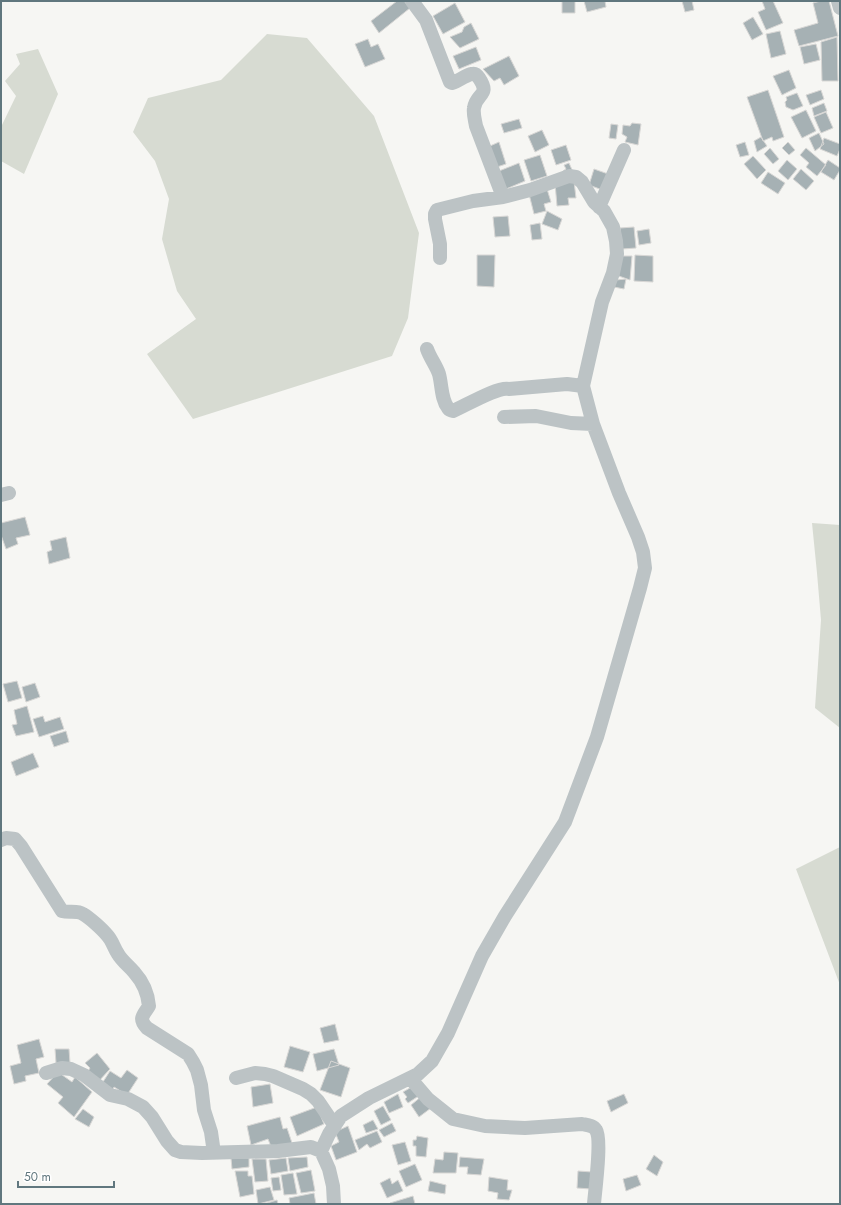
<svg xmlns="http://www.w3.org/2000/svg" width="841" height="1205" font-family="Jost,sans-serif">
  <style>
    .green { fill: #d7dbd2 }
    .building { fill: #a6b1b4; stroke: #d8d7d5 }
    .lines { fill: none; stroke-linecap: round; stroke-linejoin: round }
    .minor { stroke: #bcc3c5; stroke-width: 14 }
  </style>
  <rect width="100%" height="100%" fill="#f6f6f3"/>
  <!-- green -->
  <path class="green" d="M267 34 307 38 374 116 419 233 408 318 392 356 193 419 147 354 196 319 177 291 162 239 169 199 155 161 133 132 148 98 221 80Z
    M38 49 58 94 24 174 1 161V127L16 96 5 81 20 64 16 54Z
    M812 523 840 525V728L815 708 821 620 817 573Z
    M840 847V985L796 869Z"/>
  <!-- building -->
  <path class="building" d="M397 1H404L410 8 379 33 371 21Z
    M562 1H575V13H562Z
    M584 1H605L606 7 587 12Z
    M682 1H692L694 10 685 12Z
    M762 1H773L783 23 766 30 758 12 765 9Z
    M821 1H829L838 36 799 46 794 30 818 23 813 3Z
    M455 3 465 22 443 34 433 16Z
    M753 17 763 34 752 40 743 23Z
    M471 23 479 39 460 48 450 37 462 32 464 27Z
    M780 31 786 54 771 58 766 34Z
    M837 37 838 81H822L821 42Z
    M368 39 371 47 378 44 385 59 365 67 355 44Z
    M816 44 820 60 804 64 800 47Z
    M476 47 481 60 459 69 453 56Z
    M509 56 519 76 504 85 500 78 494 81 483 69Z
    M789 70 796 88 782 95 773 76Z
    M768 90 784 137 773 141 772 137 763 141 747 97Z
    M821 90 824 99 810 105 806 95Z
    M797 93 803 106 793 110 786 107 785 102 787 100 786 97Z
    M824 103 827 111 814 116 812 108Z
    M806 110 816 131 802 138 791 117Z
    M826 112 833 128 821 133 814 117Z
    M519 119 522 128 504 133 501 124Z
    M632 123 641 124 638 145 625 142 627 137 622 134 623 125 630 126Z
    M611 124 618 125 616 139 609 138Z
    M542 130 549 145 535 152 528 136Z
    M819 133 824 144 815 151 809 138Z
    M761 137 767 146 757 152 754 141Z
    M824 138 840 144V149L837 156 820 149Z
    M499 142 506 164 497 167 490 146Z
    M745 142 749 155 740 157 736 145Z
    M788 142 795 150 789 155 782 148Z
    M566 145 571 160 556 165 551 150Z
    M770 148 779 159 773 164 764 154Z
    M806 148 826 165 817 176 806 167 809 163 800 155Z
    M540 155 547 176 531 181 524 160Z
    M753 156 766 170 757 179 744 164Z
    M787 160 797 169 788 180 778 171Z
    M828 160 840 168V170L834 180 821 172Z
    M519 163 525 181 506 189 499 171Z
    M569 163 573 172 565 175 563 171 566 169 564 165Z
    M594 169 611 175 605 191 589 185Z
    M801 169 814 181 806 190 793 179Z
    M768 172 785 183 778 194 761 183Z
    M574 181 576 198H568L569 205 557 206 555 183Z
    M547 189 551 202 544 204 546 211 534 214 529 194Z
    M547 211 562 219 558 230 542 224Z
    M508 216 510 236 495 237 493 217Z
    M540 223 542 239 532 240 530 225Z
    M634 227 636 248 622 249 620 228Z
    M649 229 651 243 639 245 637 231Z
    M477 255H495L494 287 477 286Z
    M635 255 653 256V282L634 281Z
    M621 256H632L630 280 616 275Z
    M626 279 624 289 614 287 616 280Z
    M25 517 30 535 16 538 18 544 6 549 1 535V523Z
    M66 537 70 558 49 564 47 552 52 550 50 541Z
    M17 681 22 698 8 702 3 684Z
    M35 683 40 697 26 702 22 687Z
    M27 706 34 732 16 736 12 725 17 724 14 710Z
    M43 716 45 722 60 717 64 729 39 737 33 719Z
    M66 731 69 742 54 747 50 736Z
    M33 753 39 767 16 776 11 762Z
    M335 1024 339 1040 324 1043 320 1028Z
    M39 1039 44 1057 36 1059 39 1073 25 1076 26 1081 14 1084 10 1066 21 1063 17 1045Z
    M290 1046 310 1052 303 1072 284 1067Z
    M55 1049H69L70 1063H56Z
    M334 1049 339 1065 317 1071 313 1054Z
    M97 1053 110 1069 98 1082 87 1073 90 1068 85 1063Z
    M331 1061 350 1068 341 1097 320 1090Z
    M127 1070 138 1078 127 1095 114 1087 112 1091 101 1085 110 1071 121 1078Z
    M58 1072 72 1082 75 1077 92 1092 74 1117 58 1103 63 1097 47 1084Z
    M270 1084 273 1103 253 1107 251 1087Z
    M415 1085 420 1095 408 1103 405 1099 407 1097 403 1092Z
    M398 1094 403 1107 389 1113 384 1102Z
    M624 1094 628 1103 611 1112 607 1101Z
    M422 1096 431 1108 419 1117 411 1105Z
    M383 1106 391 1120 381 1125 374 1111Z
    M317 1107 324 1124 297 1136 290 1117Z
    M83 1109 94 1117 89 1127 75 1119Z
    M280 1117 283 1129 287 1128 292 1143 272 1149 268 1139 251 1145 247 1126Z
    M373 1120 378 1129 366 1133 363 1125Z
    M392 1123 396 1131 384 1137 379 1130Z
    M348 1126 357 1152 336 1160 331 1146 339 1142 335 1132Z
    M377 1131 382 1142 370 1148 367 1144 359 1150 355 1140Z
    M417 1136 428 1138 426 1157 416 1156V1146H413V1140H416Z
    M405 1142 411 1161 398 1165 392 1145Z
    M444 1152 458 1153 456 1173H433L435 1159 443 1160Z
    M654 1155 663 1162 657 1176 646 1169Z
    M307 1157 308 1167 290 1171 288 1158Z
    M460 1157 484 1159 481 1175 467 1174 468 1167H459Z
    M231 1158H249V1167L232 1169Z
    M286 1158 288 1171 271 1174 269 1160Z
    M252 1159H266L268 1181 255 1182Z
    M415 1164 422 1180 406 1187 399 1171Z
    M311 1170 315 1191 301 1193 296 1173Z
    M235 1171H248V1176H252L254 1194 240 1197Z
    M578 1171 592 1172 591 1189 577 1188Z
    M293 1173 297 1194 284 1195 281 1175Z
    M637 1175 641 1185 626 1191 623 1179Z
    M279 1177 281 1190 273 1191 271 1178Z
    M489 1177 508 1180 507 1190H512L509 1200 497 1199 498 1193 488 1191Z
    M390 1178 392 1184 398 1180 403 1191 387 1198 380 1183Z
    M430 1181 446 1185 445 1194 428 1191Z
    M270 1187 274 1200 258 1204 256 1190Z
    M314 1193 316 1204H290L289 1198Z
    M413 1196 415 1204H391L390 1203Z
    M277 1200 278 1204H264Z"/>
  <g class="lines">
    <!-- minor -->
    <path class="minor" d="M412 1 426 20 450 82 452 83C459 81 465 75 472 74 475 73 477 75 479 78 491 96 476 93 474 108 473 114 475 120 476 126L503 197
      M838 1 840 8
      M599 207 624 150
      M427 349C430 358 436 365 439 374 442 385 441 399 448 408 449 410 451 410 453 411 465 406 498 386 509 389L567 384 583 386
      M504 417 536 416 571 423 593 424
      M1 495 9 493
      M1 840 6 838 15 839 21 846 62 911C69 913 77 910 83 914 90 918 102 929 107 935 112 940 114 948 118 954 122 961 129 966 134 972 143 982 148 994 149 1006 143 1016 138 1018 147 1028L188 1054 193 1062 197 1070 201 1085 204 1110 211 1132 214 1153
      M46 1073 62 1068 71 1069 84 1075 110 1095 128 1099 143 1107 152 1117 167 1141 175 1150 181 1152 202 1153 278 1151 311 1147 321 1151 329 1169 333 1186 334 1204
      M236 1078 255 1073 265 1074 273 1076 303 1089 311 1094 318 1101 335 1126
      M410 1078 428 1099 453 1119 485 1126 525 1128 582 1124C587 1125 593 1125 596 1130 602 1139 595 1191 594 1204
      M321 1151 329 1134 341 1116 369 1098 418 1074 432 1061 448 1033 482 956 505 916 565 822 597 737 640 588 645 568 643 552 638 537 619 493 593 424 583 386 602 302 613 273 617 254 616 241 613 227 604 211 594 202 582 182 576 177 569 176 530 190 503 197 473 201 437 210 435 214V219L440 244V258"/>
  </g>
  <!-- border -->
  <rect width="841" height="1205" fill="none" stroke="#60777e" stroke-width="4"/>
  <!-- scale -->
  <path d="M18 1181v6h96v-6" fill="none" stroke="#60777e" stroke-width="2"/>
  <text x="24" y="1181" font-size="12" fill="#60777e" stroke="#ffffff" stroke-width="3" paint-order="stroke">50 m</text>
</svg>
